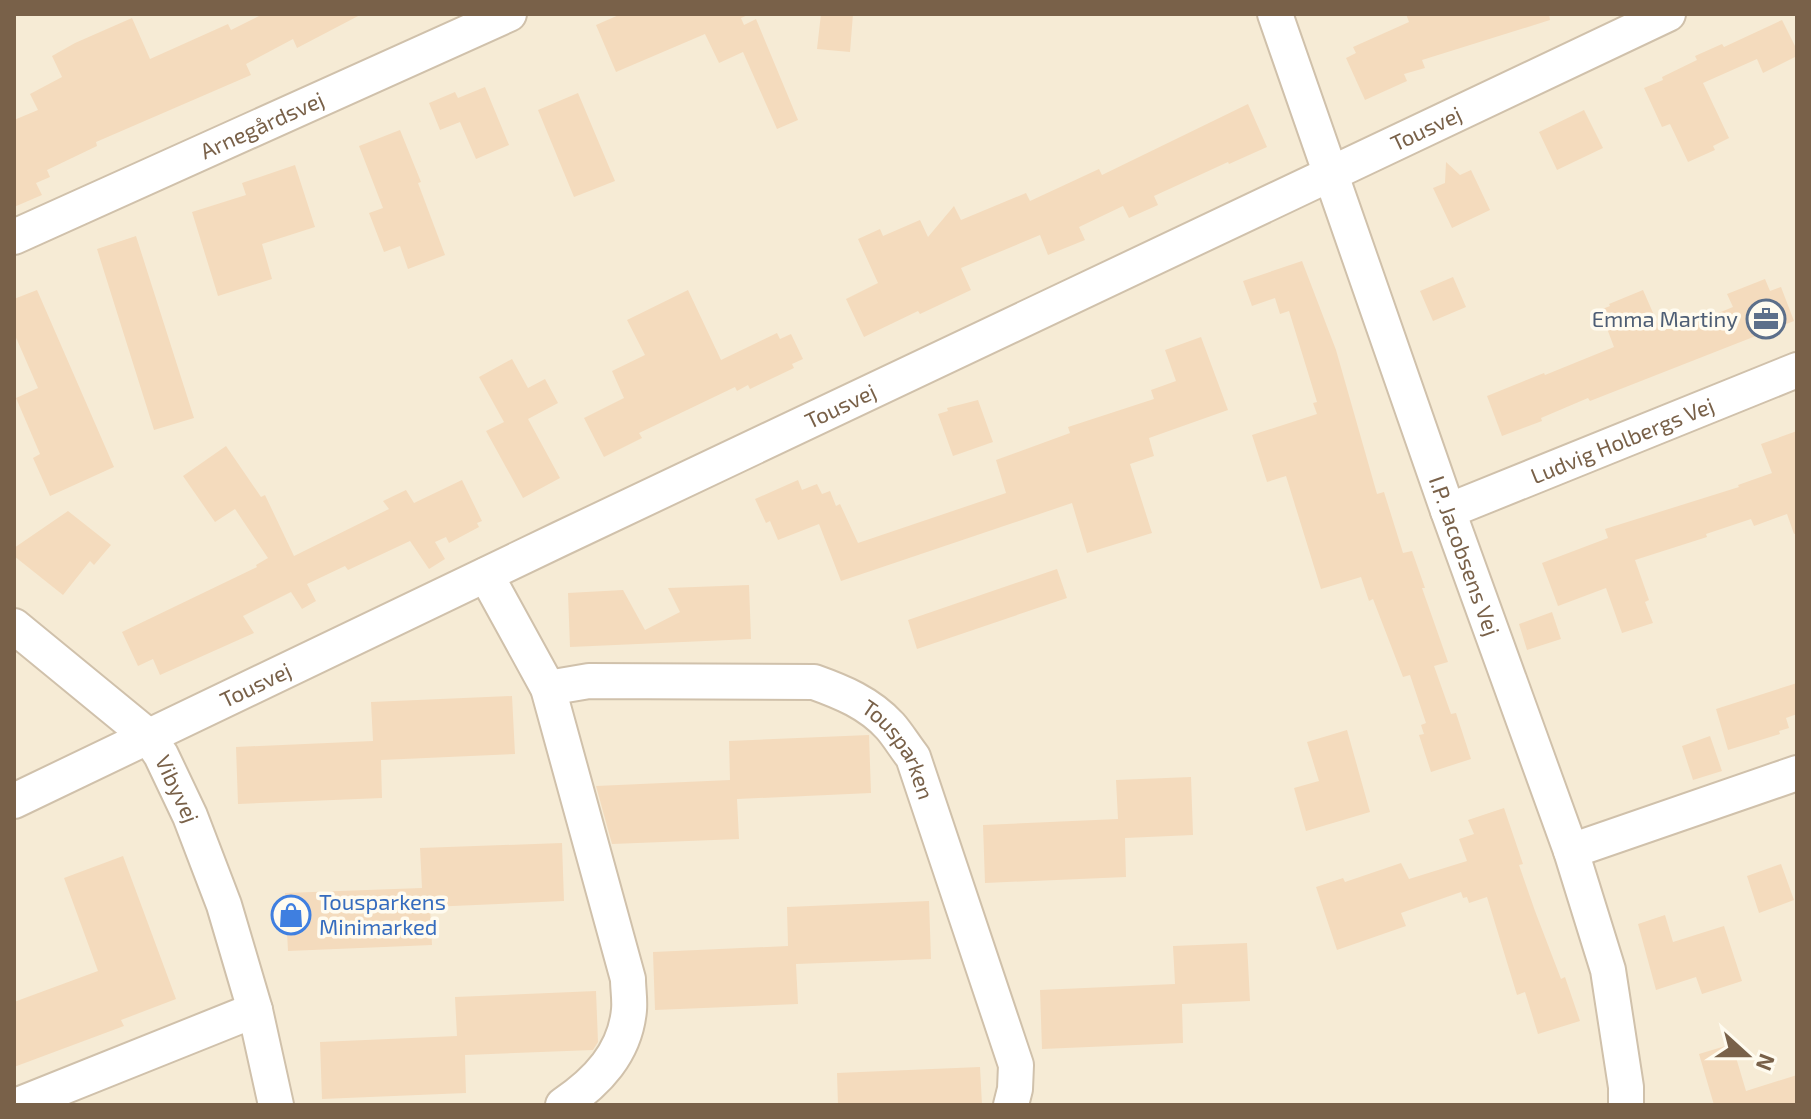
<svg xmlns="http://www.w3.org/2000/svg" width="1811" height="1119" font-family="'Exo 2',sans-serif">
  <style>
    .residential { fill: #f6ebd5 }
    .building { fill: #f4dbbd }
    .lines { fill: none; stroke-linecap: round; stroke-linejoin: round }
    .minor-casing { stroke: #d0c1ab; stroke-width: 38 }
    .minor { stroke: #fff; stroke-width: 34 }
    .labels { text-anchor: middle; stroke-width: 7; stroke-linejoin: round; paint-order: stroke }
    .street-label { font-size: 22px; fill: #796149; stroke: #fffbef }
    .service-label { font-size: 22px; fill: #4e5e75; stroke: #fffbef; text-anchor: end }
    .shop-label { font-size: 22px; fill: #366cbe; stroke: #fffbef; text-anchor: start }
  </style>
  <rect width="100%" height="100%" fill="#fdf8e7"/>
  <!-- residential -->
  <path class="residential" d="M14 14H1797V1105H14Z"/>
  <!-- building -->
  <path class="building" d="M263 14H362L297 48 293 39 246 64 251 75 96 142 97 146 47 170 50 177 36 183 42 195 14 207V120L38 110 30 94 62 77 52 56 75 43 132 18 150 59 228 24 231 30Z
    M621 14H750L741 18 744 25 756 19 798 120 777 129 743 52 719 63 705 34 616 72 596 25Z
    M821 14H853L850 52 817 49Z
    M1406 14H1549L1550 20 1422 60 1425 68 1404 74 1407 81 1365 100 1346 58 1356 53 1353 47 1409 22Z
    M1782 20 1797 50V56L1763 73 1757 59 1703 83 1729 138 1713 146 1715 150 1688 162 1670 124 1662 127 1644 88 1663 80 1662 77 1697 60 1695 56 1722 44 1724 47Z
    M485 87 509 145 476 159 460 122 440 130 429 103 455 92 458 98Z
    M578 93 615 181 574 197 538 110Z
    M1248 104 1267 147 1229 164 1228 162 1154 196 1158 205 1129 218 1123 206 1079 227 1085 240 1048 255 1040 235 961 268 971 290 920 314 918 311 864 337 846 299 878 283 858 239 880 229 883 236 920 220 928 237 954 206 961 220 1026 193 1030 201 1099 169 1102 175Z
    M1584 110 1603 148 1557 170 1539 132Z
    M400 130 421 182 418 183 445 255 408 269 400 246 384 252 369 213 383 208 359 146Z
    M1446 162 1460 175 1471 170 1490 210 1452 228 1433 188 1445 183Z
    M295 165 315 227 262 244 272 279 218 296 192 212 246 195 242 183Z
    M136 236 194 418 154 430 97 249Z
    M1302 261 1336 350 1377 494 1384 492 1403 553 1412 551 1425 588H1422L1448 662 1434 666 1451 714 1456 713 1471 759 1431 772 1419 735 1424 734 1421 725 1426 723 1410 675 1403 677 1373 599 1369 601 1361 577 1321 589 1286 476 1267 482 1252 435 1317 414 1313 403 1317 402 1289 311 1280 314 1275 298 1252 306 1243 281Z
    M1453 277 1466 307 1433 321 1420 291Z
    M1765 279 1770 291 1781 287 1794 321 1590 401 1588 398 1541 418 1542 421 1502 436 1487 396 1544 373 1545 375 1614 347 1600 310 1610 306 1609 304 1643 290 1661 331 1685 321 1687 326 1733 307 1727 294Z
    M37 290 114 467 50 496 33 458 40 454 16 398 38 388 14 333V299Z
    M688 290 721 360 777 333 780 339 791 334 803 359 792 364 794 368 750 389 748 385 737 391 735 387 639 433 642 438 604 457 584 418 624 398 612 371 645 355 627 320Z
    M1201 337 1228 410 1149 438 1154 456 1130 464 1152 533 1087 553 1072 503 841 581 819 524 778 540 770 521 766 523 755 499 798 480 802 490 817 484 822 494 830 491 836 506 840 504 858 543 1006 493 996 460 1070 433 1068 427 1154 399 1151 390 1176 381 1165 350Z
    M512 359 528 388 545 379 558 403 528 419 560 478 523 498 486 431 504 422 479 377Z
    M978 400 993 442 953 456 938 414 948 411 947 408Z
    M1797 431V533L1794 534 1787 514 1754 526 1751 519 1706 534 1707 537 1635 560 1649 600 1645 602 1653 623 1622 633 1606 588 1558 606 1542 563 1608 538 1605 529 1739 487 1738 485 1772 473 1761 444Z
    M226 446 261 497 265 495 294 556 389 509 383 501 406 490 414 503 462 480 482 521 477 523 479 527 449 543 446 537 435 542 445 559 429 569 410 541 348 570 345 566 307 584 316 601 302 609 291 592 243 616 254 633 160 675 153 659 138 666 122 632 257 567 256 565 268 558 235 509 215 522 183 476Z
    M68 511 111 545 94 565 90 561 63 595 14 556V548Z
    M1057 569 1067 598 917 649 908 620Z
    M749 585 751 639 570 647 568 593 623 590 645 630 680 612 668 588Z
    M1552 612 1561 639 1527 650 1519 624Z
    M1797 683V714L1786 718 1789 728 1779 731 1780 734 1728 750 1716 709Z
    M512 696 515 754 381 760 382 798 238 804 236 747 373 741 371 702Z
    M1347 730 1370 812 1306 831 1294 788 1319 781 1307 742Z
    M869 735 871 793 737 799 739 839 612 844 596 786 730 780 729 741Z
    M1710 736 1722 771 1693 780 1682 746Z
    M1191 777 1193 835 1125 838 1126 877 985 883 983 825 1118 819 1116 780Z
    M1504 808 1523 864 1519 865 1535 911 1561 979 1565 977 1580 1021 1538 1034 1525 992 1517 995 1487 897 1469 903 1467 897 1463 898 1461 892 1401 913 1406 926 1337 950 1316 887 1343 878 1345 882 1401 863 1409 879 1467 861 1459 839 1474 834 1468 820Z
    M562 843 564 901 430 907 432 945 288 951 285 893 422 888 420 848Z
    M123 856 176 999 121 1020 124 1026 14 1067V1002L98 971 64 878Z
    M1781 864 1794 900 1759 913 1747 876Z
    M929 901 931 959 796 964 798 1004 655 1010 653 952 788 946 787 907Z
    M1665 915 1673 942 1724 926 1742 981 1702 994 1696 977 1656 990 1638 924Z
    M1247 943 1250 1001 1182 1004 1183 1043 1042 1049 1040 990 1175 984 1173 946Z
    M596 991 598 1042 593 1050 465 1055 466 1093 322 1099 320 1042 457 1036 455 997Z
    M1732 1044 1746 1091 1797 1075V1105H1714L1699 1054Z
    M980 1067 982 1105H838L837 1073Z"/>
  <g class="lines">
    <!-- minor casing -->
    <g class="minor-casing">
      <g id="minor">
        <path id="s1" d="M1275 14 1448 511 1571 851 1608 970 1626 1087V1105"/>
        <path id="s2" d="M14 237 509 14"/>
        <path id="s3" d="M1448 511 1797 370"/>
        <path d="M486 575 548 688 628 979C628 989 630 1000 629 1010 625 1053 597 1082 563 1105"/>
        <path id="s4" d="M14 626 148 736 161 755 190 816 224 905 255 1010 276 1105"/>
        <path id="s5" d="M548 688 589 681 814 682C842 692 869 703 890 726 898 735 905 747 913 757L1016 1065 1015 1089 1011 1105"/>
        <path id="s6" d="M14 801 560 539 1668 14"/>
        <path d="M1571 851 1797 773"/>
        <path d="M18 1105 255 1010"/>
      </g>
    </g>
    <!-- minor -->
    <use href="#minor" class="minor"/>
  </g>
  <!-- icons -->
  <defs>
    <g id="office-ring" transform="scale(2)"><circle r="9.5" fill="#fffbef" stroke="#5c6f8a" stroke-width="1.5"/><path d="M-6-3h4V-5.5h4V-3h4V5H-6ZM-1-4.5V-3h2v-1.5ZM-6 0V1H6V0Z" fill="#5c6f8a"/></g>
    <g id="shop-ring" transform="scale(2)"><circle r="9.5" fill="#fffbef" stroke="#3f7fe0" stroke-width="1.5"/><path d="M-5-2.5h2.3a2.7 3.5 0 0 1 5.4 0H5L5.5 6h-11ZM-1.5-2.5h3a1.5 2.3 0 0 0-3 0Z" fill="#3f7fe0"/></g>
  </defs>
  <g fill-rule="evenodd">
    <use href="#office-ring" x="1766" y="319"/>
    <use href="#shop-ring" x="291" y="915"/>
  </g>
  <g class="labels">
    <!-- street labels -->
    <g class="street-label">
      <text dy="8" stroke="none"><textPath href="#s2" startOffset="272">Arnegårdsvej</textPath></text>
      <text dy="8" stroke="none"><textPath href="#s6" startOffset="1564">Tousvej</textPath></text>
      <text dy="8" stroke="none"><textPath href="#s6" startOffset="916">Tousvej</textPath></text>
      <text dy="8" stroke="none"><textPath href="#s3" startOffset="188">Ludvig Holbergs Vej</textPath></text>
      <text dy="8" stroke="none"><textPath href="#s1" startOffset="574">I.P. Jacobsens Vej</textPath></text>
      <text dy="8" stroke="none"><textPath href="#s6" startOffset="268">Tousvej</textPath></text>
      <text dy="8" stroke="none"><textPath href="#s5" startOffset="380">Tousparken</textPath></text>
      <text dy="8" stroke="none"><textPath href="#s4" startOffset="234">Vibyvej</textPath></text>
    </g>
    <!-- service labels -->
    <g class="service-label">
      <text x="1738" y="327">Emma Martiny</text>
    </g>
    <!-- shop labels -->
    <g class="shop-label">
      <text x="319" y="910">Tousparkens<tspan x="319" dy="25">Minimarked</tspan></text>
    </g>
  </g>
  <!-- border -->
  <rect width="1811" height="1119" fill="none" stroke="#796149" stroke-width="32"/>
  <!-- north arrow -->
  <g transform="translate(1747 1055) rotate(111)" stroke="#fffbef" stroke-width="6" paint-order="stroke">
  <path d="M0-6L14 30L0 20L-14 30Z" fill="#796149"/>
  <text y="-12" font-size="22" font-weight="bold" text-anchor="middle" fill="#796149">N</text>
  </g>
</svg>
